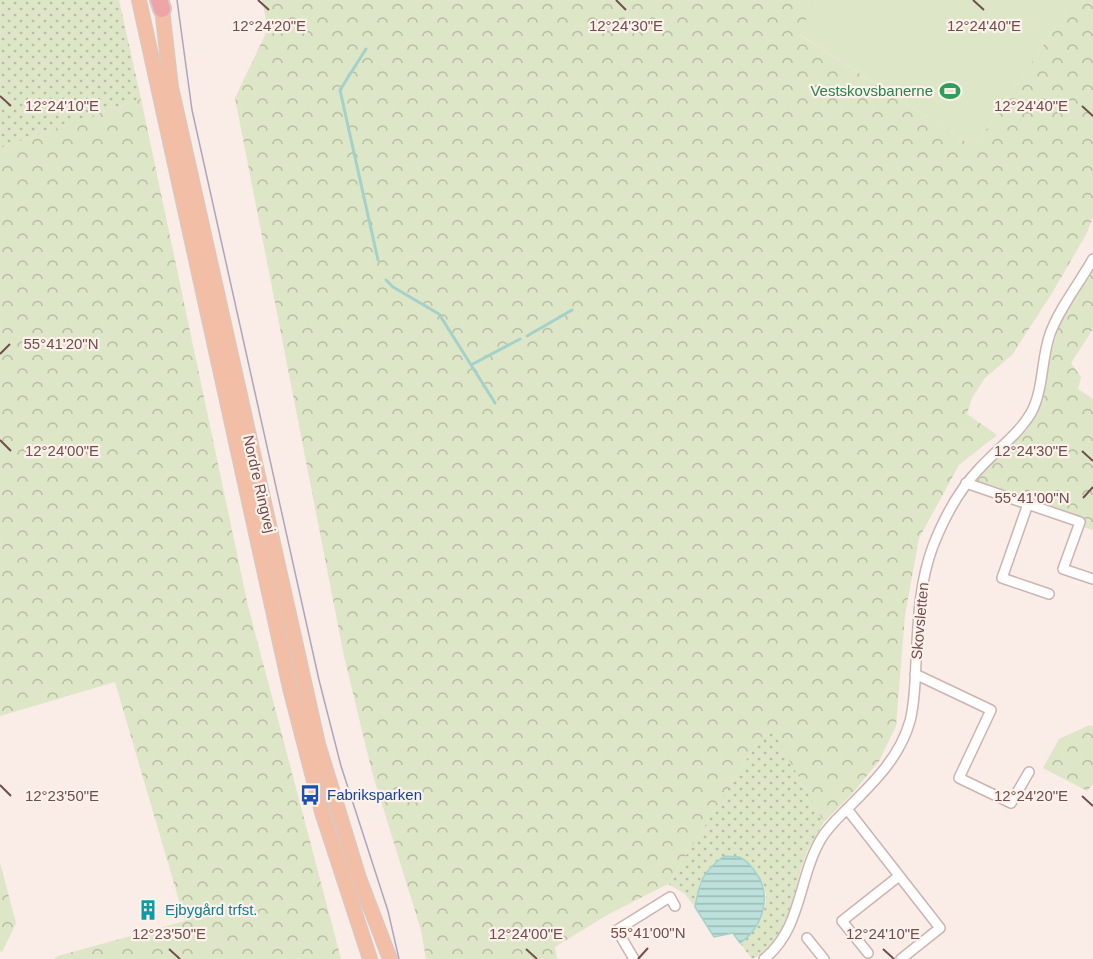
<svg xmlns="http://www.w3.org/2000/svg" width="1093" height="959" font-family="Arial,sans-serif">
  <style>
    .grass { fill: url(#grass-dots) }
    .forest { fill: url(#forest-crowns) }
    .pitch { fill: #dde6c6 }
    .water { fill: url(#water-rules); stroke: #a4d2cb; stroke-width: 1.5 }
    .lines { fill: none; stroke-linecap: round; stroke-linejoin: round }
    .stream { stroke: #a4d2cb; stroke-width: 3 }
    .minor-casing { stroke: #ccb4b0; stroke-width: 12 }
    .primary-casing { stroke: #d4caca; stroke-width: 16 }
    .motorway-casing { stroke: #d4caca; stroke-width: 20 }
    .minor { stroke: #fff; stroke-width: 9 }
    .primary { stroke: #f2bea5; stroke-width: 14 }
    .motorway { stroke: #eea3a6; stroke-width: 16 }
    .tram { stroke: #aca6c2; stroke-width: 1.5 }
    .ticks { fill: none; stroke: #704f4d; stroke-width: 2 }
    .labels { text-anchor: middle; stroke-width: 4.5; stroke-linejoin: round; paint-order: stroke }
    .leisure-label { font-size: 15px; fill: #27864d; stroke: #fdf1ec; text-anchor: end }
    .street-label { font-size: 15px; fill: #704f4d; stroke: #fdf1ec }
    .transit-label { font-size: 15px; fill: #164399; stroke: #fdf1ec; text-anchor: start }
    .culture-label { font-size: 15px; fill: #0d838f; stroke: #fdf1ec; text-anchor: start }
    .ticks-label { font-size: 15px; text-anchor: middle; fill: #704f4d; stroke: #fdf1ec; stroke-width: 4.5; stroke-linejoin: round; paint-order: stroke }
  </style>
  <defs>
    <pattern id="grass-dots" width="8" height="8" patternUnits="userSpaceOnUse" patternTransform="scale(1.5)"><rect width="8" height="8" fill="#dde6c6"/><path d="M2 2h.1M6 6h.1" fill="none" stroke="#b8bda3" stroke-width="1.8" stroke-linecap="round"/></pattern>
    <pattern id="forest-crowns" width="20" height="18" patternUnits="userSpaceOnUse" patternTransform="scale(1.5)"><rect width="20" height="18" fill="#dde6c6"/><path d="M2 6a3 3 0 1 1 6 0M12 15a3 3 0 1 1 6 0" fill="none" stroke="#b8bda3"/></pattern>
    <pattern id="water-rules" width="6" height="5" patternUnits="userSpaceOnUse" patternTransform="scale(1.5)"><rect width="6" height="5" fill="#bce1db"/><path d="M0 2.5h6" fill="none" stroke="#9db9b4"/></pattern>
  </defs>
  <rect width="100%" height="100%" fill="#faece6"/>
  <!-- grass -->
  <path class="grass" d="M0 0H119L141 99 0 148Z
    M774 732 824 822C818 832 811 843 806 854 793 888 790 942 752 959L740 943C753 934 766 914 766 898 766 886 759 876 752 867L700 882 695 907 685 894 668 884 758 741 765 734Z"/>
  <!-- forest -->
  <path class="forest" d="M262 0H816L800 35 974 147 1074 0H1093V217L1087 233 1052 293 1012 355 985 378 972 398 967 414 997 435 959 465 919 538 905 615 896 726 879 761 852 794 824 822 774 733 765 734 758 741 668 884 607 915 555 947 557 959H426L421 930 372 772 344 656 235 98 268 29Z
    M141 99 248 606 341 959H54L58 956 185 921 115 682 0 716V148Z
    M1093 270V329L1071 363 1081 377 1078 389 1093 399V530L1084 527V519L976 482 995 459 1027 430 1043 401 1050 356 1059 326Z
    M1090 725 1093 727V784L1087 791 1043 768 1059 739Z
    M0 863 16 923 2 952 0 951Z"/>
  <!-- pitch -->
  <path class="pitch" d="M816 0H1074L974 147 799 34Z"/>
  <!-- water -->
  <path class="water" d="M724 856C728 857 735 856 739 857 745 859 752 867 756 873 773 896 762 928 740 943L733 933 714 937 695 907C700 880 702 873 724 856Z"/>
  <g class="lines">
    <!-- stream -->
    <path class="stream" d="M366 49 340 90 378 260
      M386 280 393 287 439 314 495 403
      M527 336 572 310
      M471 365 520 339"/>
    <!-- minor casing -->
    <g class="minor-casing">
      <path id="minor" d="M966 483 1080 522 1063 569 1093 579
        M1028 504 1002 578 1049 594
        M915 674 991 710 959 778 1011 803 1029 772
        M847 809 940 928 901 959
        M807 938 824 959
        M868 953 842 921 899 876
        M634 959 617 930 670 897 675 906
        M764 959C802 929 798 878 821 839 828 827 838 818 848 808 874 782 900 757 910 721 915 702 915 682 916 662 918 623 919 583 933 546 944 518 958 491 979 469 996 450 1018 435 1031 413 1044 389 1041 359 1050 334 1060 307 1079 284 1093 259"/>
    </g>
    <!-- primary casing -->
    <g class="primary-casing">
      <path id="primary" d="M139 0 290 688 322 812 370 959
        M161 0 171 87 318 744 359 878 390 959"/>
    </g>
    <!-- motorway casing -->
    <g class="motorway-casing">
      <path id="motorway" d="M159 0 162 9"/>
    </g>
    <!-- minor -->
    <use href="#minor" class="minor"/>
    <!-- primary -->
    <use href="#primary" class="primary"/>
    <!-- motorway -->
    <use href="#motorway" class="motorway"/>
    <!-- tram -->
    <path class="tram" d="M177 0 192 110 319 680 341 766 388 911 399 959"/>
  </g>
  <!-- ticks -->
  <path class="ticks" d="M258 0 269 10M616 0 626 10M973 0 984 10M0 96 11 106M1082 106 1093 116M0 354 10 344M0 440 11 451M1082 451 1093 461M1083 498 1093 487M0 785 11 796M1082 796 1093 806M169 949 180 959M526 949 537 959M883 949 894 959M638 959 648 948"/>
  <!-- icons -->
  <defs>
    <g id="stadium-bare" transform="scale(1.62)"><path d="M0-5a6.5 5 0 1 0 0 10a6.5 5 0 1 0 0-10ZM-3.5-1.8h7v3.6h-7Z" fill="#2e9e5b" stroke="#fdf1ec" stroke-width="2.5" paint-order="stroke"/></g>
    <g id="bus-bare" transform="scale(1.62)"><path d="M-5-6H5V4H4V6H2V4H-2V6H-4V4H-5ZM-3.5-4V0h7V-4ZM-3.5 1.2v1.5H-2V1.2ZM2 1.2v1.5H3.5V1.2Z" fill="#1a4fb4" stroke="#fdf1ec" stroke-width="2.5" paint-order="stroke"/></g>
    <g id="building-bare" transform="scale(1.62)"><path d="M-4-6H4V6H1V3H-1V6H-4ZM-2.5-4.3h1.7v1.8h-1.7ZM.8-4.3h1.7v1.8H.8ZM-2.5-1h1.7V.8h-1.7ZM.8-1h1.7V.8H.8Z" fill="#0f9aa8" stroke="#fdf1ec" stroke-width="2.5" paint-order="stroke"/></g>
  </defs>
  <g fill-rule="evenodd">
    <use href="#stadium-bare" x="950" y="91"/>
    <use href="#bus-bare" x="310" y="795"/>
    <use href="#building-bare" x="148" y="910"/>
  </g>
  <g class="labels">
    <!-- leisure labels -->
    <g class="leisure-label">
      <text x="933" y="96">Vestskovsbanerne</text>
    </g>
    <!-- street labels -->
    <g class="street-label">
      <text transform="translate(259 484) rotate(77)" y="5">Nordre Ringvej</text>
      <text transform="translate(920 621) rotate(-85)" y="5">Skovsletten</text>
    </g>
    <!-- transit labels -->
    <g class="transit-label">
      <text x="327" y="800">Fabriksparken</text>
    </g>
    <!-- culture labels -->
    <g class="culture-label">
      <text x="165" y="915">Ejbygård trfst.</text>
    </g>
  </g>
  <g class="ticks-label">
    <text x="269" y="31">12°24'20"E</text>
    <text x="626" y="31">12°24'30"E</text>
    <text x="984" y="31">12°24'40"E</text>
    <text x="1031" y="111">12°24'40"E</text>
    <text x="62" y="111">12°24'10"E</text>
    <text x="61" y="349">55°41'20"N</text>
    <text x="1031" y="456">12°24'30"E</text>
    <text x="62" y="456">12°24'00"E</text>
    <text x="1032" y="503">55°41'00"N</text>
    <text x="1031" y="801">12°24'20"E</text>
    <text x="62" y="801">12°23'50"E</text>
    <text x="648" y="938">55°41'00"N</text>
    <text x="169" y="939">12°23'50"E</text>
    <text x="526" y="939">12°24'00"E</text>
    <text x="883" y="939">12°24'10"E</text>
  </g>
</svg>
